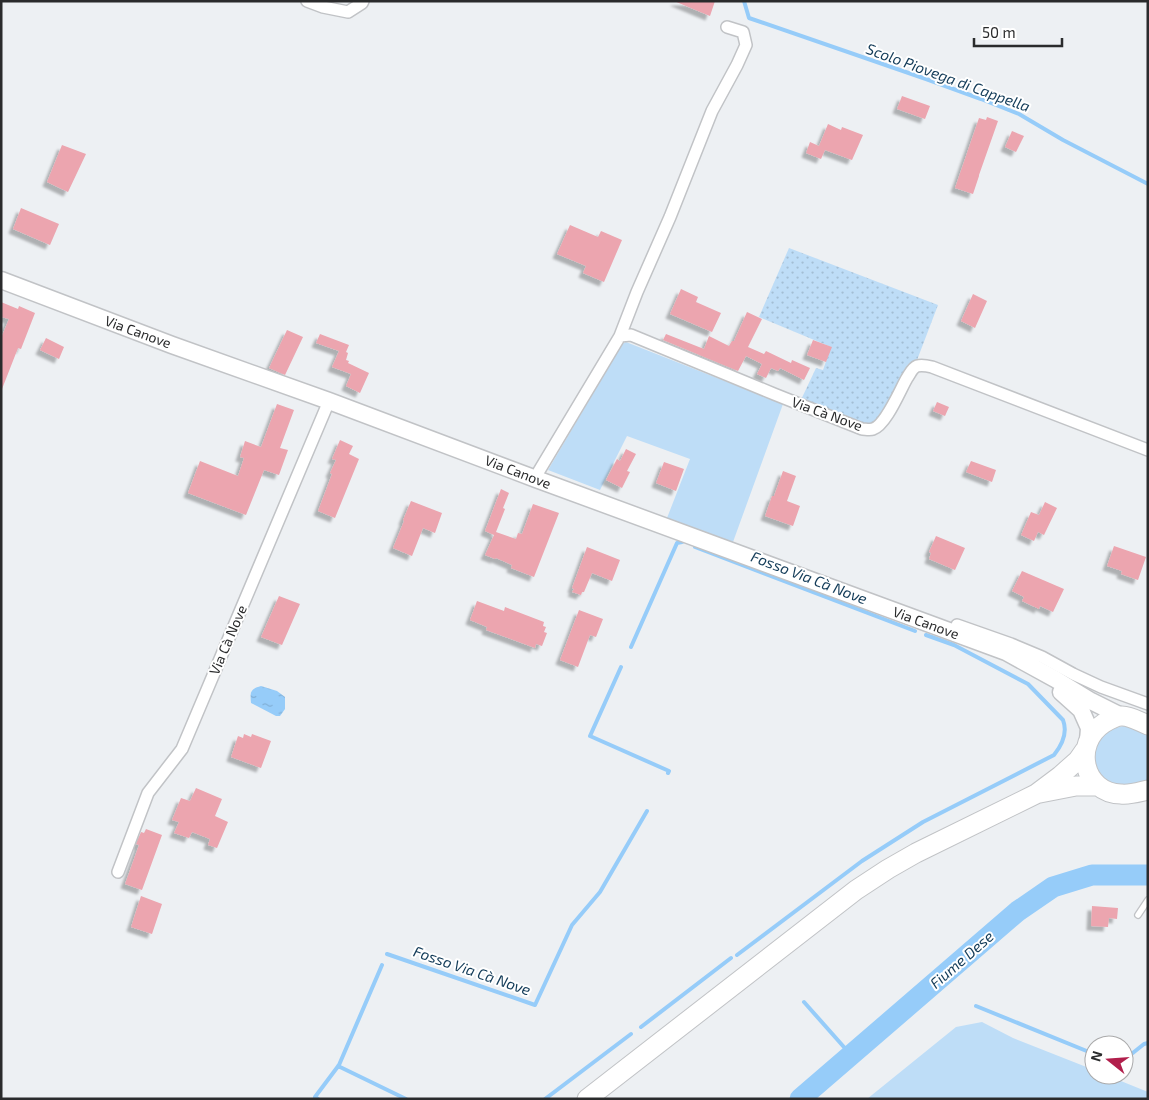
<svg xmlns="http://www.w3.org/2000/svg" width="1149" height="1100" font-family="'Exo 2',sans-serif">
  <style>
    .grass { fill: #beddf7 }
    .park { fill: url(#park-dots) }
    .water { fill: url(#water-ripples) }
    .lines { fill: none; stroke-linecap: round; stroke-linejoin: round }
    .stream { stroke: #96ccf9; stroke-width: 4 }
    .river { stroke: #96ccf9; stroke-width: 21 }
    .building { fill: #eca5af; filter: url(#shadow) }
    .lane-casing { stroke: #c1c3c6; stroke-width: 8 }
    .street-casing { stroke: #c1c3c6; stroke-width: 14 }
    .secondary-casing { stroke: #c1c3c6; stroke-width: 19 }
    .primary-casing { stroke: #c1c3c6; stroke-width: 21 }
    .lane { stroke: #fff; stroke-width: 5.5 }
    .street { stroke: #fff; stroke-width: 11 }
    .secondary { stroke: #fff; stroke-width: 16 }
    .primary { stroke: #fff; stroke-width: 19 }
    .labels { text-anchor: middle; stroke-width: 4; stroke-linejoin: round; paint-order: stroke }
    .street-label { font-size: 14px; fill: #2a2b2c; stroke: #fff }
    .water-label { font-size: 15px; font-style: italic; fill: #123b58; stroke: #fff }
  </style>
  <defs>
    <pattern id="park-dots" width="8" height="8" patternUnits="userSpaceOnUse" patternTransform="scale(1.25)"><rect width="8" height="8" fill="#beddf7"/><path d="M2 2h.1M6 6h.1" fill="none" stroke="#a3bed4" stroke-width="1.8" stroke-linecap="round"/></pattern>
    <pattern id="water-ripples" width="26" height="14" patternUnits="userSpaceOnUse" patternTransform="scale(1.25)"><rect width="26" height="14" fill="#96ccf9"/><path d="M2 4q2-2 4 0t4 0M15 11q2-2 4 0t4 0" fill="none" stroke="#81afd6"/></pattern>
    <filter id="shadow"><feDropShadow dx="-4.5" dy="4.5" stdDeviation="1" flood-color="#0004"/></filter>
  </defs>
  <rect width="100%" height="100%" fill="#edf0f3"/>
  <!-- grass -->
  <path class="grass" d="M626 342 783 404 733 542 667 518 690 459 627 436 600 490 548 470 622 344Z
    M1123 726 1133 728 1148 735V782C1135 784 1122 788 1110 782 1093 774 1089 748 1102 735 1108 730 1116 728 1123 726Z
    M982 1022 1013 1038 1094 1070V1075H1106L1148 1092V1099H867L956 1027Z"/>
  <!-- park -->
  <path class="park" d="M789 248 938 305 914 368 872 430 799 404 816 368 823 370 831 347 759 317Z"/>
  <!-- water -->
  <path class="water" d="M261 686 277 691 285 697V709L280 716H276L251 703C250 692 250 689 261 686Z"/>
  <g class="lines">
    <!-- stream -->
    <path class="stream" d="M744 1 749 18 926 79 981 99 1019 114 1063 140 1148 184
      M695 547 915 631
      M631 647 677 543 682 542
      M621 667 590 736 669 771 668 773
      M387 954 535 1005 572 925 600 892 647 811
      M737 955 862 861 923 822 1054 755C1062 745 1068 733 1063 720L1028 684 954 645 926 635
      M804 1002 851 1055
      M976 1006 1094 1054
      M641 1027 731 958
      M1124 1060 1144 1044 1148 1043
      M338 1066 406 1099
      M318 1099 315 1097 339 1065 382 965
      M545 1099 631 1034"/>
    <!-- river -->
    <path class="river" d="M800 1099 1018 911 1053 887 1092 875H1148"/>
  </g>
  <!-- building -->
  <path class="building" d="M674 1H715L710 16Z
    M902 96 930 106 925 119 897 109Z
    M987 117 998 121 979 175V176L973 194 955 188 979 118 986 120Z
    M828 124 841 130 842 127 863 135 852 160 825 150 821 159 806 153 810 142 819 146Z
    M1012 131 1024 136 1016 152 1005 147Z
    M62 145 86 154 68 192 47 182Z
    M21 208 59 224 50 245 13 229Z
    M570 225 598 237 601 231 622 240 604 282 583 273 586 266 557 254Z
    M681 289 698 297 696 302 721 313 712 332 670 314Z
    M973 294 987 301 975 328 961 321Z
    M1 302 18 309 19 306 35 313 21 349 18 348 2 389 1 338 9 319 1 317Z
    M747 312 762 319 748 347 764 354 766 351 791 363 792 360 810 368 804 380 780 368 778 371 771 368 766 378 757 374 762 364 746 356 738 371 663 340 666 334 704 349 709 336 729 346 732 341H734Z
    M287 330 303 337 285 375 269 368Z
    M320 334 349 345 346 352 348 353 346 360 349 361 348 363 369 373 360 393 346 386 351 374 332 367 339 351 316 343Z
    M46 338 64 347 59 359 40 350Z
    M813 340 832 347 826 362 807 355Z
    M937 402 949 407 945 416 933 411Z
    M277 404 294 410 280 448 288 450 279 475 264 470 246 515 188 493 200 461 238 476 244 458 240 457 245 441 261 447Z
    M340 440 353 446 349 454 359 459 335 518 318 511 332 474 330 473 336 460 332 459Z
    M626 449 636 454 627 471 630 472 622 488 606 480 617 459 620 461Z
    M971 461 996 470 992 482 966 472Z
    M664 462 684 469 676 491 656 483Z
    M783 471 796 476 787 501 800 506 793 526 765 516 772 496H774Z
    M501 489 509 493 503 508 505 509 496 532 516 539 518 533 522 534 533 504 559 513 534 577 511 568 512 565 496 558 495 559 485 555 494 535 485 531Z
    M411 501 442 513 435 533 423 528 412 556 393 548 404 521 403 520Z
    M1045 502 1057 508 1044 535 1038 532 1034 541 1021 535 1031 512 1039 515Z
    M936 536 965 548 955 570 929 559 931 553 929 552Z
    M1114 546 1146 557 1138 580 1121 574 1122 571 1107 566Z
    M587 547 620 560 612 581 592 573 584 592H582L581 595 572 592 574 589 572 588Z
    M1022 571 1064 589 1053 612 1040 606 1039 609 1022 601 1024 597 1012 591Z
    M279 596 300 604 282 645 261 637Z
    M477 601 504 611 505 607 544 622 543 626 546 627 544 632 547 633 542 646 536 644 535 648 486 630 487 627 470 620Z
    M579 610 603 619 596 637 590 635 578 667 560 660Z
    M244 734 251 737 252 734 271 741 261 768 231 757 238 736 243 738Z
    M196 788 222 799 215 816 228 822 217 848 208 845 210 839 192 832 189 838 174 833 179 822 172 820 181 798 190 801Z
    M146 829 162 835 142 890 125 884 139 845 136 844 141 832 144 833Z
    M141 896 162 904 152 934 131 927Z
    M1092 906 1118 908 1117 919 1109 918 1108 927 1091 926Z"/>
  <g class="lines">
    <!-- lane casing -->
    <g class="lane-casing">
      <path id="lane" d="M1138 915 1148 900"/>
    </g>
    <!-- street casing -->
    <g class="street-casing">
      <path id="street" d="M307 1 323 7 348 12 362 3 363 1
        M620 336 631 335 774 394 862 429C865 429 870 430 873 429 886 425 900 390 907 378 910 374 912 368 917 366 921 365 928 366 932 367L1148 450
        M536 479 539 471 620 336 637 292 670 217 712 111 737 65 746 45 743 32 727 27
        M957 625 1011 644 1042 657 1073 674 1101 687 1148 704
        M118 872 148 793 182 749 329 401"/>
    </g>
    <!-- secondary casing -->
    <g class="secondary-casing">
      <path id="secondary" d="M1 280 172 345 329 401 536 479 1006 652 1055 679 1091 701 1121 716
        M1061 692 1081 710 1089 728 1088 741"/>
    </g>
    <!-- primary casing -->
    <g class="primary-casing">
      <path id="primary" d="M1148 725C1140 722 1131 716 1122 716 1116 716 1109 720 1104 723 1072 744 1083 793 1121 794 1130 795 1139 792 1148 790
        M1040 793 1076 786H1098
        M587 1099 856 890 888 869 916 853 1036 794 1060 776 1078 760 1085 750"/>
    </g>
    <!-- lane -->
    <use href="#lane" class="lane"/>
    <!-- street -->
    <use href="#street" class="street"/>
    <!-- secondary -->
    <use href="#secondary" class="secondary"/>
    <!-- primary -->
    <use href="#primary" class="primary"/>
  </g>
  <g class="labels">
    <!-- street labels -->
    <g class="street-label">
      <text transform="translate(138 332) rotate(20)" y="5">Via Canove</text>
      <text transform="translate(827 414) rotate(20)" y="5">Via Cà Nove</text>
      <text transform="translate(518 472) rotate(21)" y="5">Via Canove</text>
      <text transform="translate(926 623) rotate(20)" y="5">Via Canove</text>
      <text transform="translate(228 640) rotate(-67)" y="5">Via Cà Nove</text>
    </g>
    <!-- water labels -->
    <g class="water-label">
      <text transform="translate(948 78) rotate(20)" y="5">Scolo Piovega di Cappella</text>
      <text transform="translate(809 578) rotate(21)" y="5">Fosso Via Cà Nove</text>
      <text transform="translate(962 960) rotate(-41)" y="5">Fiume Dese</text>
      <text transform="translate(472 971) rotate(19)" y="5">Fosso Via Cà Nove</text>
    </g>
  </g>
  <!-- border -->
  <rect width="1149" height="1100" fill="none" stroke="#2a2b2c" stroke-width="5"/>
  <!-- north arrow -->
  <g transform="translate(1109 1060) rotate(287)"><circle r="24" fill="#ffffff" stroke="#aaaaab"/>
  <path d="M0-4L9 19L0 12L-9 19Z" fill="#b11f4c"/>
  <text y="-8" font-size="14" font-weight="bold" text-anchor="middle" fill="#2a2b2c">N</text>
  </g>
  <!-- scale -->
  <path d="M974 38v8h88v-8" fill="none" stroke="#2a2b2c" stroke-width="2.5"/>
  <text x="982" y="38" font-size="15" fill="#2a2b2c" stroke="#ffffff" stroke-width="4" paint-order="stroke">50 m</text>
</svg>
